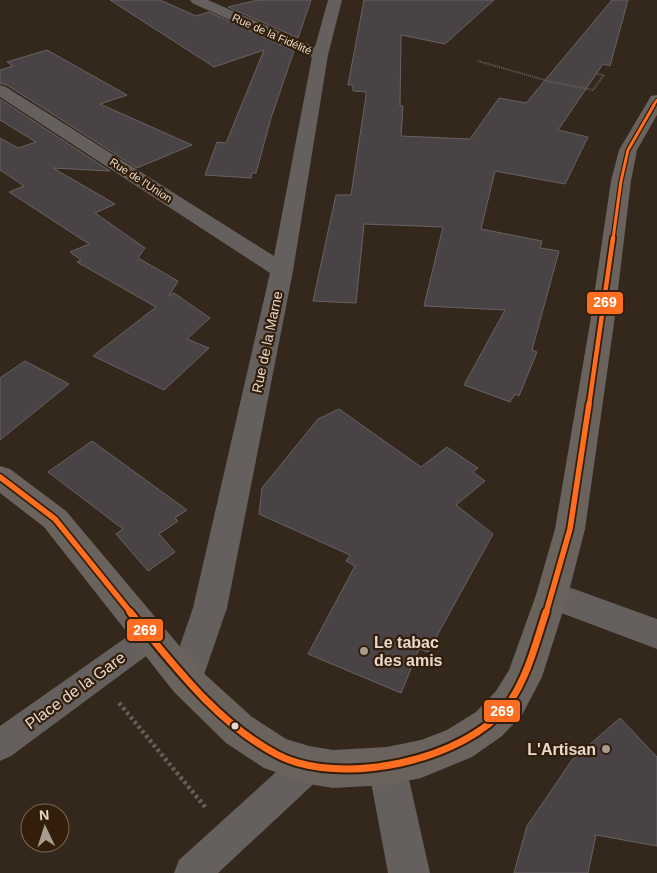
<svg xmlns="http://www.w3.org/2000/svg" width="657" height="873" font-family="Arial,sans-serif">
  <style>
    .building { fill: #4a4346; stroke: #686262 }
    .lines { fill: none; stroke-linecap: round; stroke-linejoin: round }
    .path-far1 { stroke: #665f5a; stroke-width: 2; stroke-dasharray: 1 1; stroke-linecap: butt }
    .path { stroke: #665f5a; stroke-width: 4.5; stroke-dasharray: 3 3; stroke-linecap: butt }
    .lane { fill: #65605d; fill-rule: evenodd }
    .street { fill: #65605d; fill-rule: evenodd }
    .secondary { fill: #69625d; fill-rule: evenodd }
    .bus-1-far4-casing { stroke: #321e0a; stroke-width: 4.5 }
    .bus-1-far3-casing { stroke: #321e0a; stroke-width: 5.5 }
    .bus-1-far2-casing { stroke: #321e0a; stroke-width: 8 }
    .bus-1-far1-casing { stroke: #321e0a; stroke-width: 9 }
    .bus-1-casing { stroke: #321e0a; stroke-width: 11 }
    .bus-1-far4 { stroke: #ff6e20; stroke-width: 2.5 }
    .bus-1-far3 { stroke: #ff6e20; stroke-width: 3 }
    .bus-1-far2 { stroke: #ff6e20; stroke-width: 4.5 }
    .bus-1-far1 { stroke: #ff6e20; stroke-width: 5.5 }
    .bus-1 { stroke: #ff6e20; stroke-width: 7 }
    .poi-dot { fill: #a89b8f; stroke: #321e0a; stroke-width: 2 }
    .bus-dot { fill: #e7d9cd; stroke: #321e0a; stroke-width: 2 }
    .labels { text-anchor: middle; stroke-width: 4.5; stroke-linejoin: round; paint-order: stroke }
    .far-street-label { font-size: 11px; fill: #e7d9cd; stroke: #321e0a }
    .street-label { font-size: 14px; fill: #e7d9cd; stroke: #321e0a }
    .near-poi-label { font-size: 16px; font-weight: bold; fill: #e7d9cd; stroke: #321e0a; text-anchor: start }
    .near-street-label { font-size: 16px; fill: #e7d9cd; stroke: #321e0a }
    .line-badge { stroke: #321e0a; stroke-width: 2 }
    .badge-label { font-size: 14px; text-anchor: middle; font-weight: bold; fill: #fff }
  </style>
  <rect width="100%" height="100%" fill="#34281d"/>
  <!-- building -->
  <path class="building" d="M110 0H160L196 16 209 12 294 51 271 118 256 173H252L251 178 205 175 217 142 226 143 264 50 214 67Z
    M258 0H311L298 38 228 7Z
    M364 0H494L445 44 401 35 400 106H403L401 136 470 139 499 98 526 103 612 0H628L610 66 603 64 558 130 588 137 565 184 495 171 481 229 542 241 540 248 559 251 532 350 537 352 519 396 515 394 510 402 464 385 505 310 424 306 443 227 364 224 356 303 313 301 336 195H351L366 96V92L353 91V85H348Z
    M47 50 127 95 100 104 192 145 137 168 7 85 0 83V70L13 66 7 62Z
    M0 99 110 171 53 168 115 204 95 213 145 248 138 258 178 281 169 296 174 293 210 318 187 339 209 348 164 390 93 356 156 307 77 262 81 260 70 252 89 244 9 192 24 186 0 170V138L18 148 36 142 0 120Z
    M25 361 69 384 0 440V378Z
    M339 409 421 467 447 447 478 468 473 472 485 481 456 505 493 534 428 652 419 649 401 693 308 654 355 566 346 561 350 555 259 514 262 488 318 419Z
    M92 441 187 510 175 518 178 521 159 534 175 552 148 571 116 534 123 529 48 472Z
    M620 718 657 757V846L596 835 588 873H514L527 826 572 760Z"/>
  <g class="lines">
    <!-- path-far1 -->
    <path class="path-far1" d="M478 61 548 81 593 90 604 75 597 74"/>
    <!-- path -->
    <path class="path" d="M119 703 206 808"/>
    <!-- lane -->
    <path class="lane" d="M151 623 161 627 166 636 161 645 11 756 0 761V726L141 627Z
      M309 749 321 753 325 765 321 777 218 873H174L179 860 297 753Z"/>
    <!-- street -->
    <path class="street" d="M190 0H208L315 47 328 0H342L328 55 293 271 227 608 198 692 186 696 174 692 168 680 193 608 270 273 0 97V85L6 87 274 256 312 57 192 3Z
      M552 581 657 619V649L540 605 536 595 540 585Z
      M387 747 400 753 406 766 430 873H388L368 766 374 753Z"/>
    <!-- secondary -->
    <path class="secondary" d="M657 95V115L637 150 631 181 614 323 585 529 568 595 542 677 522 715 502 736 472 757 421 778 387 785 333 788 309 784 264 768 226 743 174 692 44 527 0 493V466L10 469 66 511 198 668 252 717 286 739 309 746 333 750 387 747 421 740 447 730 476 712 496 691 509 670 536 595 555 529 590 323 611 181 619 150 651 96Z"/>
    <!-- bus-1-far4 casing -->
    <g class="bus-1-far4-casing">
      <path id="bus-1-far4" d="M653 106 657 100"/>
    </g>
    <!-- bus-1-far3 casing -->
    <g class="bus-1-far3-casing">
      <path id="bus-1-far3" d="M613 239 621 181 628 150 654 105"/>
    </g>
    <!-- bus-1-far2 casing -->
    <g class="bus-1-far2-casing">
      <path id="bus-1-far2" d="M589 405 613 238"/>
    </g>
    <!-- bus-1-far1 casing -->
    <g class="bus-1-far1-casing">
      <path id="bus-1-far1" d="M0 477 55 519 131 613
        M546 613 570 529 589 404"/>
    </g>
    <!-- bus-1 casing -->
    <g class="bus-1-casing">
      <path id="bus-1" d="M130 612C173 664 216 722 276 754 339 788 467 761 509 703 528 676 536 642 546 612"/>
    </g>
    <!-- bus-1-far4 -->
    <use href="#bus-1-far4" class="bus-1-far4"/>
    <!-- bus-1-far3 -->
    <use href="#bus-1-far3" class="bus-1-far3"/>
    <!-- bus-1-far2 -->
    <use href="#bus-1-far2" class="bus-1-far2"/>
    <!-- bus-1-far1 -->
    <use href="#bus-1-far1" class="bus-1-far1"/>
    <!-- bus-1 -->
    <use href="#bus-1" class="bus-1"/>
  </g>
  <!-- markers -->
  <g class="poi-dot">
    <circle cx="364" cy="651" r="5"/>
    <circle cx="606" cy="749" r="5"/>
  </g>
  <circle class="bus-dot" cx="235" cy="726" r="4.5"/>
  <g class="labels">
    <!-- far-street labels -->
    <g class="far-street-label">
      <text transform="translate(272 34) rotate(24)" y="4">Rue de la Fidélité</text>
      <text transform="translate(141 180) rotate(33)" y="4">Rue de l'Union</text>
    </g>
    <!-- street labels -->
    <g class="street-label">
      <text transform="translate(267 342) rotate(-78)" y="5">Rue de la Marne</text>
    </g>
    <!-- near-poi labels -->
    <g class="near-poi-label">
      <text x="374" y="648">Le tabac<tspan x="374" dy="18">des amis</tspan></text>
      <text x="596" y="755" text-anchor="end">L'Artisan</text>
    </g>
    <!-- near-street labels -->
    <g class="near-street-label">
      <text transform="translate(75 690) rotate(-36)" y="6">Place de la Gare</text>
    </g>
  </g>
  <g class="line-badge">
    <rect x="586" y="291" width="38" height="24" rx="5" fill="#ff6e20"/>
    <rect x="126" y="618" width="38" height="24" rx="5" fill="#ff6e20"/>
    <rect x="483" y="699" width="38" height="24" rx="5" fill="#ff6e20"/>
  </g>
  <g class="badge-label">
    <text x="605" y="307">269</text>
    <text x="145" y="635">269</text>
    <text x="502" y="716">269</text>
  </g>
  <!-- north arrow -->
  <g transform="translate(45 828) rotate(356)"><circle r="24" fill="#321e0a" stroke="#7a6958"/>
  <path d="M0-4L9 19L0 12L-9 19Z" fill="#a89b8f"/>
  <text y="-8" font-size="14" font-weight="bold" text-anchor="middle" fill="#e7d9cd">N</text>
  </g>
</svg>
